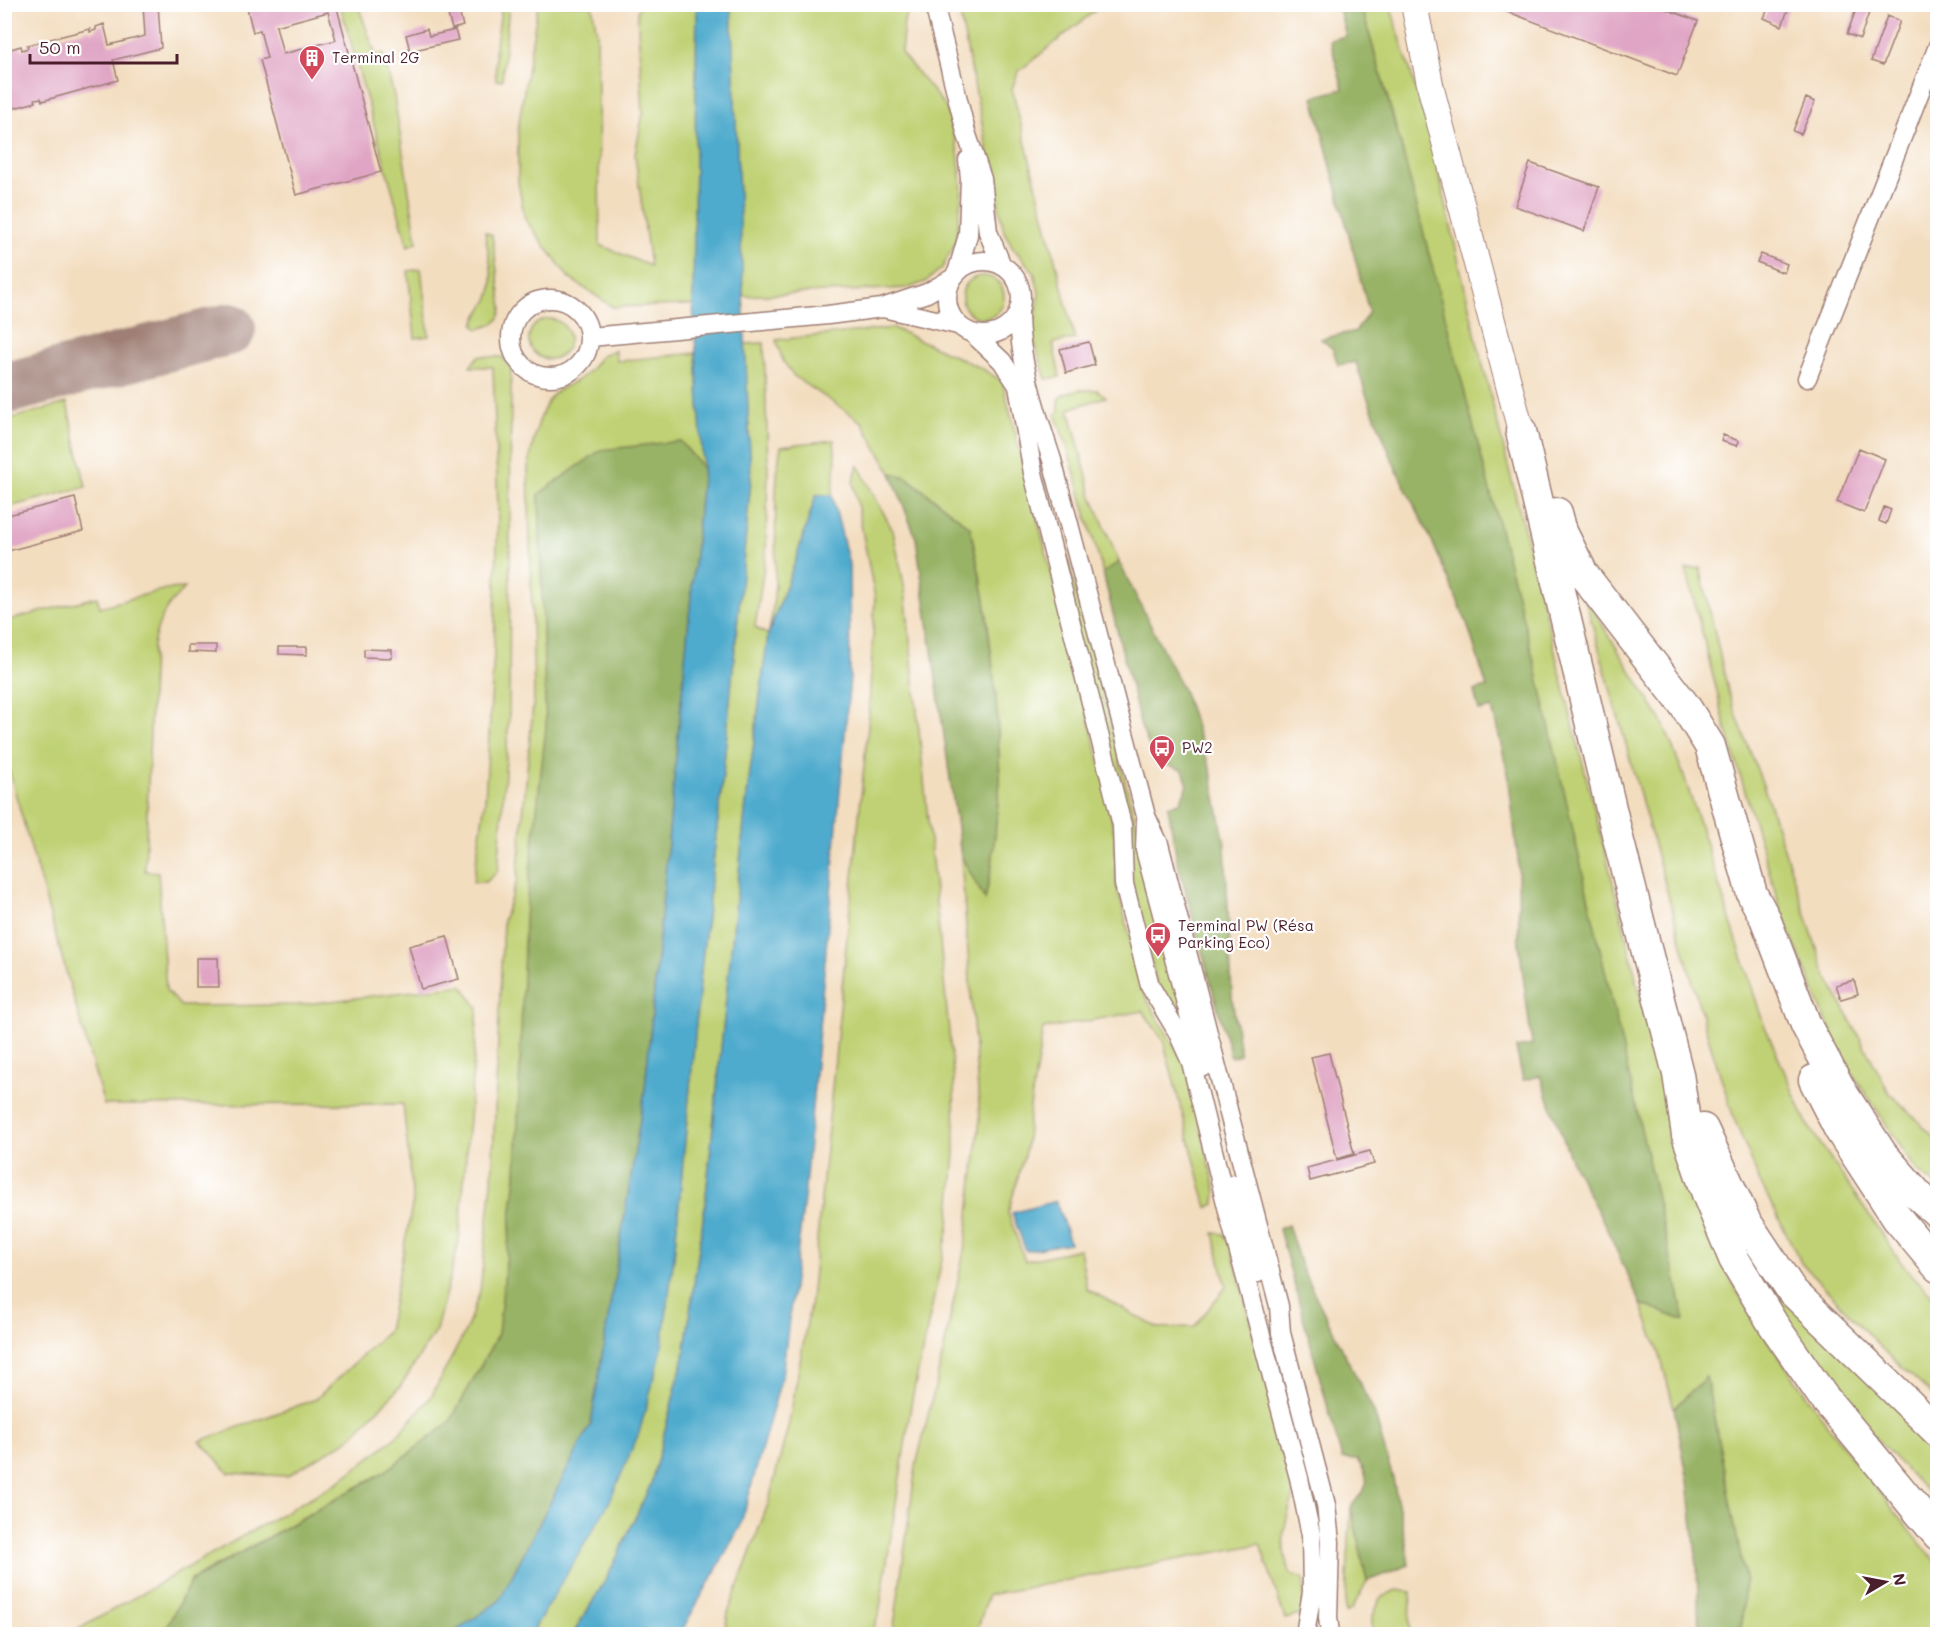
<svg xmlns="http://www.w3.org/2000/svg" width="1942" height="1639" font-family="Mali,sans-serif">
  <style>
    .green { fill: #c0d174; stroke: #857850; stroke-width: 1.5 }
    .forest { fill: #98b366; stroke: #716948; stroke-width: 1.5 }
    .water { fill: #50abcd; stroke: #4d657c; stroke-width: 1.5 }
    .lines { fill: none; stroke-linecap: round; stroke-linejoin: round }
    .taxiway { stroke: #9e7e75; stroke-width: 52 }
    .building { fill: #e0a5c5; fill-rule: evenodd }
    .minor-casing { stroke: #9e7e75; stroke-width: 21 }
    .secondary-casing { stroke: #9e7e75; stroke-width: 28 }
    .trunk-casing { stroke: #9e7e75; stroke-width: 33 }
    .minor { stroke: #fff; stroke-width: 18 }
    .secondary { stroke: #fff; stroke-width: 26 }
    .trunk { stroke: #fff; stroke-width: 30 }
    .labels { text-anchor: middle; stroke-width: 4.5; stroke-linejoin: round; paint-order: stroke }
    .poi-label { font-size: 15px; fill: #4a1f2b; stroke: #fff; text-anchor: start }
  </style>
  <rect width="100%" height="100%" fill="#fff"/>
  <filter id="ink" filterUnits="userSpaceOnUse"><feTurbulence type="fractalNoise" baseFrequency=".0167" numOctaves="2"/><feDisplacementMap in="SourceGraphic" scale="12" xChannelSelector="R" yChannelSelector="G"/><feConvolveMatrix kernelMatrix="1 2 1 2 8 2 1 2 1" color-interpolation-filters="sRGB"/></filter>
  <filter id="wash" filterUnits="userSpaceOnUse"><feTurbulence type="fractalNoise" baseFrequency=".008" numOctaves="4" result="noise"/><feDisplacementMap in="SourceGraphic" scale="24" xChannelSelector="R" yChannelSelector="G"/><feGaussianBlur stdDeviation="1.35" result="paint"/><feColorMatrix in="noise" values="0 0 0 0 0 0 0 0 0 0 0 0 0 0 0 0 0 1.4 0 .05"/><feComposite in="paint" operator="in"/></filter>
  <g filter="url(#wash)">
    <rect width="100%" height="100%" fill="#f3ddbf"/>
    <!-- green -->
    <path class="green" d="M340 5H358L376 56 383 53 394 96 417 242 408 246Z
      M502 5H509L502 80H496L495 50Z
      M538 5H592L597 33 600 245 650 266 635 155 643 113 637 12 640 5H697L693 305 613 307 569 278 525 219 518 182V128Z
      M731 5H911L904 21 901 53 946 107 958 151 962 189 956 242 942 268 925 282 908 288 743 296Z
      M958 5H1102L1018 72 1012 89 1075 339 1053 343 1060 377 1046 379 1031 331 1037 311 1039 292 1034 272 1014 249 1004 232Z
      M1361 5H1390L1431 138 1476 338 1623 923 1683 1174 1724 1267 1755 1323 1847 1452 1937 1564V1634H1741L1744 1578 1706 1378 1674 1408 1660 1355 1641 1304 1684 1320 1402 149Z
      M485 232 492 235 502 308C500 324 492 325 478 329L474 325C476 314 486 307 490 295 496 280 487 249 485 232Z
      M421 269 429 336 415 338 408 271Z
      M962 297a21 21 0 1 1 42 0a21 21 0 1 1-42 0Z
      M529 339a20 20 0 1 1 40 0a20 20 0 1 1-40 0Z
      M893 328 981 368 1002 381 1107 790 1115 838 1116 883 1145 996 1186 1066 1216 1191 1215 1204 1207 1208 1163 1040 1143 1011 1043 1029 1030 1107 1026 1148 1008 1213 1025 1261 1080 1249 1087 1289 1158 1328 1194 1327 1226 1287 1214 1233 1224 1234 1231 1247 1295 1492C1285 1521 1277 1545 1291 1574L1303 1578 1305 1604 1300 1615 1285 1619 1260 1544 988 1595 976 1634H893L916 1466 943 1353 966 1241 980 1119 961 856 985 899 992 865 1000 780 996 696 985 600 970 527 906 477 891 473 862 422 794 376 783 361 776 340Z
      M764 343 768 465 766 553 755 627 768 635C783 573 769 508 781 446L834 440 836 462 832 495H816L795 562 768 635 746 803 705 1205 684 1356 651 1484 608 1576 573 1634H533L674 1257 702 960 722 784 751 480 745 344Z
      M615 350 617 361 696 353 703 468 680 441 539 494 546 727 516 1176 498 1334 450 1422 386 1471 191 1580 163 1634H70L338 1482 396 1437 431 1397 467 1328 480 1291 492 1182 503 921 517 880 534 694 528 468C532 447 540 401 559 390 570 383 578 382 587 373 601 360 594 357 615 350Z
      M478 356 502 357 511 368 509 716 498 871 486 882H473L485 801 494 652 498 510 493 367H470Z
      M1080 390H1097L1106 397 1069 409 1092 496 1119 562 1103 573 1066 443 1055 415 1059 411V398L1065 394Z
      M67 403 86 487 5 508V420Z
      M858 465 893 531 905 590 954 1082 955 1153 949 1227 912 1399 879 1614 871 1634H724L728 1613 768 1504 789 1423 811 1300 868 726 875 598 853 482Z
      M1044 467 1193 1044 1157 985 1131 881 1045 496Z
      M1700 568 1729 695 1764 788 1825 973 1889 1092 1937 1140V1186L1917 1171 1841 1056 1782 914 1726 728 1686 569Z
      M185 588C165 607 159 618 153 645L145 871 158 872 166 990 181 1006 298 1005 462 985 478 1008 459 1242 436 1330 400 1387 348 1440 287 1476 229 1473 200 1441 316 1399 388 1331 413 1201 403 1104 104 1105 5 757V621L97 597 100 607 166 589Z
      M1584 595 1663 723 1684 776 1763 1022 1807 1124 1902 1264 1937 1301V1399L1880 1347 1801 1262 1760 1182 1735 1121 1708 1037Z
      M1735 1236 1802 1300 1937 1449V1502L1846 1407 1807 1352Z
      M1351 1507 1367 1581 1352 1609 1345 1613Z
      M1396 1590 1411 1592 1410 1634H1372V1619L1380 1598Z"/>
    <!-- forest -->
    <path class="forest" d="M1338 5H1361L1402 149 1538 677 1685 1321 1641 1304 1604 1223 1573 1165 1540 1076 1523 1080 1516 1048 1532 1045 1519 944 1518 860 1508 773 1492 708 1479 711 1474 691 1487 687 1467 623 1431 539 1396 469 1366 394 1356 362 1338 365 1333 349 1321 339 1356 331 1369 312 1313 97 1343 89 1330 40 1346 36Z
      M680 441 703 468 645 1089 591 1424 499 1601 452 1634H163L191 1581 386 1471 450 1422 498 1334 516 1176 525 917 546 727 539 494 601 450Z
      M891 473 906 477 970 527 985 600 996 696 1000 780 992 865 985 900 961 856 916 538Z
      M1119 562 1183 690 1211 771 1225 845 1232 997 1240 1054 1231 1057 1177 860 1168 806 1180 802 1188 785 1183 770 1156 762 1141 727 1103 573Z
      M1288 1225 1302 1269 1374 1412 1393 1479 1406 1543 1409 1565 1367 1581 1351 1507C1366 1487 1374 1483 1357 1460L1342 1459 1279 1229Z
      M1706 1377 1745 1578 1741 1634H1699L1697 1565 1688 1480 1674 1408Z"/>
    <!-- water -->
    <path class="water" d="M697 5H731L751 480 722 784 702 960 674 1257 661 1353 639 1433 609 1503 536 1625 533 1634H452L499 1601 591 1424 645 1089 703 468 693 305Z
      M816 495H832L849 564 850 677 804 1199 782 1376 740 1527 680 1634H573L608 1576 651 1484 684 1356 705 1205 746 803 768 635 795 562Z
      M1056 1201 1070 1243 1026 1251 1012 1213Z"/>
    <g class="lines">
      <!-- taxiway -->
      <path class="taxiway" d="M4 389 230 329"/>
    </g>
    <g id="blocks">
      <!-- building -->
      <path class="building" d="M143 4H158L161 48 113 60 118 80 42 101 41 98 35 99 36 102 4 111V51L21 46 22 50 28 48 27 45 90 29V32L96 30V27L104 24 109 45 145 36Z
        M246 4H336L381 172 296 195 260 60 267 58 260 30 253 32ZM328 12 336 40 283 54 276 26Z
        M445 4H457L463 26 452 29Z
        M1770 4H1790L1782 26 1764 18Z
        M1858 4H1872L1860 39 1847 34Z
        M1490 5H1655L1698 21 1677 76Z
        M1887 16 1900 21 1883 65 1871 61Z
        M427 29 429 36 455 30 458 40 410 51 406 35Z
        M1806 98 1815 102 1801 134 1793 131Z
        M1530 163 1599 187 1584 231 1515 206Z
        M1761 254 1787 264 1784 273 1757 262Z
        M1089 342 1095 365 1066 373 1060 349Z
        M1723 435 1739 441 1737 446 1721 441Z
        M1859 448 1885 459 1864 513 1837 502Z
        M75 498 83 531 4 552V516Z
        M1884 507 1891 510 1886 524 1879 521Z
        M188 645H216V653L188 652Z
        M279 647H307V655L279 654Z
        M364 649 392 650V658L364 657Z
        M447 936 459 979 421 989 409 946Z
        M196 958H218L219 987H196Z
        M1854 980 1858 994 1841 999 1836 985Z
        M1329 1053 1354 1154 1337 1159 1311 1057Z
        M1370 1151 1374 1164 1310 1181 1307 1168Z"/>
    </g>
  </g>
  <g filter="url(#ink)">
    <use href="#blocks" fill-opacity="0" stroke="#9e7e75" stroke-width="1.5"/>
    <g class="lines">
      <!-- minor casing -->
      <g class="minor-casing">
        <path id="minor" d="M934 4 966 132 982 179 988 232 1002 266
          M947 298a37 37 0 1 1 74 0a37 37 0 1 1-74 0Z
          M957 273 968 235 970 178 968 160
          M511 338a39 39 0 1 1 78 0a39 39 0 1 1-78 0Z
          M883 308 958 325
          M1019 308C1018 360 1036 411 1052 460L1146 816 1159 844 1279 1306 1281 1333 1326 1505 1330 1542 1328 1617 1330 1634
          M972 333 1002 361 1024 395
          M590 337 828 315 882 308 927 293 953 278
          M1807 378 1938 46
          M1018 386 1033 473 1122 825 1124 884 1150 986 1177 1031 1191 1062 1229 1215 1299 1478 1311 1535 1312 1592 1305 1634
          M1146 820 1145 850 1203 1067
          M1234 1184 1258 1273"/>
      </g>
      <!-- secondary casing -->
      <g class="secondary-casing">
        <path id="secondary" d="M1414 4 1431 89 1521 431"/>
      </g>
      <!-- trunk casing -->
      <g class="trunk-casing">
        <path id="trunk" d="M1521 431 1618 838 1678 1074 1687 1135 1707 1194 1734 1259 1773 1324 1822 1395 1938 1535
          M1557 513 1562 532 1583 574 1685 706 1710 746 1752 894 1765 918 1806 1025 1843 1094 1882 1154 1918 1195 1938 1213
          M1814 1080 1839 1129 1897 1218 1938 1267
          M1703 1129 1745 1220 1792 1291 1938 1432"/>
      </g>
      <!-- minor -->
      <use href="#minor" class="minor"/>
      <!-- secondary -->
      <use href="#secondary" class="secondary"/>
      <!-- trunk -->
      <use href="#trunk" class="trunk"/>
    </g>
  </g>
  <!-- icons -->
  <defs>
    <g id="building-pin" transform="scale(1.35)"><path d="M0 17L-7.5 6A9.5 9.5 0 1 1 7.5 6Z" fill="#d1495b" stroke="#fff"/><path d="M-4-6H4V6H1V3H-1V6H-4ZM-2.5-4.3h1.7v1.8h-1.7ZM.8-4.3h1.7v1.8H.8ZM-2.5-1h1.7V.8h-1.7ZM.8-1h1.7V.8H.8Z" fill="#fff"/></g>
    <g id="bus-pin" transform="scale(1.35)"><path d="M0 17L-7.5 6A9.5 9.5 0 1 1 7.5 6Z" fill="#d1495b" stroke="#fff"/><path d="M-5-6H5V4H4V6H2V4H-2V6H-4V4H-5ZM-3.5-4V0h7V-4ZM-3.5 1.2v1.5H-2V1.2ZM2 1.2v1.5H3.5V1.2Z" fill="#fff"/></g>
  </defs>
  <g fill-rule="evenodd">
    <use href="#building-pin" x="312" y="58"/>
    <use href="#bus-pin" x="1162" y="748"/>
    <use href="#bus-pin" x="1158" y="935"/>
  </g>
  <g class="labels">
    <!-- poi labels -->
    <g class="poi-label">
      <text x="332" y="63">Terminal 2G</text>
      <text x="1182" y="753">PW2</text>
      <text x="1178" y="931">Terminal PW (Résa<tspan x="1178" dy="17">Parking Eco)</tspan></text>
    </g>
  </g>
  <!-- margin -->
  <rect width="1942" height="1639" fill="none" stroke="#fff" stroke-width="24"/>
  <!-- north arrow -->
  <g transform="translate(1885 1582) rotate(80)" stroke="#ffffff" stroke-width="4.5" paint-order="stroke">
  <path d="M0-4.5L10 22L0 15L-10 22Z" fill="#4a1f2b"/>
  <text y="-9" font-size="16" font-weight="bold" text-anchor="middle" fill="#4a1f2b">N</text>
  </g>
  <!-- scale -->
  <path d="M30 54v9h147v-9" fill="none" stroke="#4a1f2b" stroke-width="3"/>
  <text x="39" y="54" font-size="18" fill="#4a1f2b" stroke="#ffffff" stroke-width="4.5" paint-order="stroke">50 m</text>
</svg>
